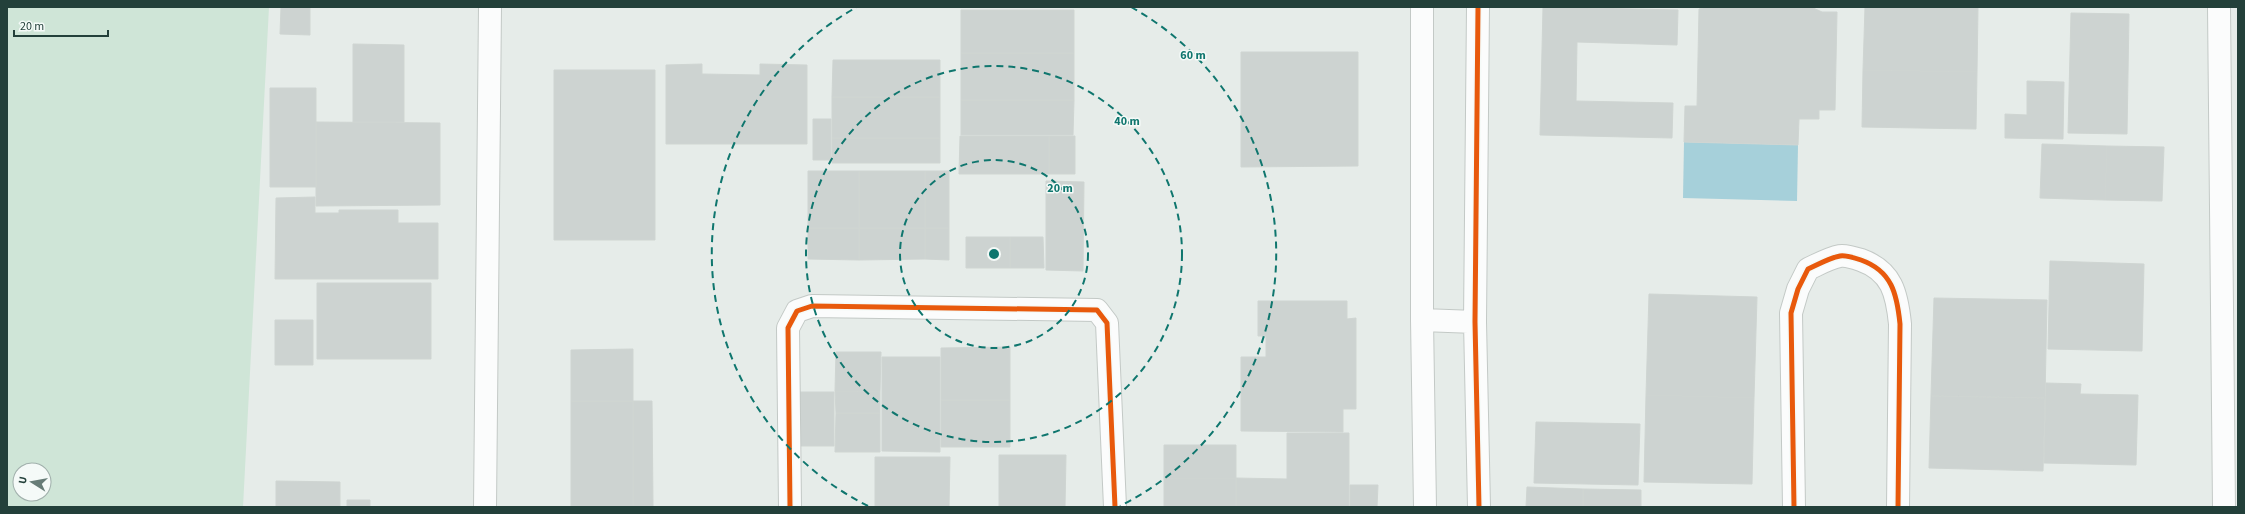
<svg xmlns="http://www.w3.org/2000/svg" width="2245" height="514" font-family="'Source Sans 3',sans-serif">
  <style>
    .green { fill: #cfe5d7; fill-rule: evenodd }
    .water { fill: #a6d0da }
    .building { fill: #cdd3d1; stroke: #cfd5d2 }
    .lines { fill: none; stroke-linecap: round; stroke-linejoin: round }
    .minor-casing { stroke: #c3c9c6; stroke-width: 24 }
    .minor { stroke: #fbfcfc; stroke-width: 22 }
    .cycleway-casing { stroke: #f5faf8; stroke-width: 8 }
    .cycleway { stroke: #e8590c; stroke-width: 5 }
    .ring { fill: none; stroke: #0f766e; stroke-width: 2; stroke-dasharray: 7 5 }
    .centre { fill: #0f766e; stroke: #f5faf8; stroke-width: 2 }
    .ring-label { font-size: 12px; text-anchor: middle; font-weight: bold; fill: #0f766e; stroke: #f5faf8; stroke-width: 3; stroke-linejoin: round; paint-order: stroke }
  </style>
  <rect width="100%" height="100%" fill="#e6ece9"/>
  <!-- green -->
  <path class="green" d="M7 7H269L243 507H7ZM20 470H44V494H20Z"/>
  <!-- water -->
  <path class="water" d="M1684 142 1798 145 1797 201 1683 198Z"/>
  <!-- building -->
  <path class="building" d="M281 7H310V35L280 34Z
    M1543 7 1678 10 1677 45 1577 42 1576 101 1673 103 1672 138 1540 135Z
    M1707 7H1811L1822 12H1837L1835 110H1819V119H1799L1798 145 1684 142 1685 106H1697L1699 9Z
    M1865 7H1978L1977 72 1863 70Z
    M961 10H1074V53H961Z
    M2071 13 2129 14 2127 134 2068 133Z
    M353 44 404 45V122H353Z
    M1241 52H1358V166L1241 167Z
    M961 53H1074V100H961Z
    M833 60H940V97H832Z
    M702 64V74L760 75V64L807 65V144H666V65Z
    M554 70H655V240H554Z
    M1863 70 1977 72 1976 129 1862 127Z
    M2027 81 2064 82 2063 139 2005 138V114L2027 115Z
    M270 88H316V187H270Z
    M832 97H940V138H832Z
    M961 100H1074L1073 135H961Z
    M813 119H831V160H813Z
    M316 122 440 123V205L316 206Z
    M960 136H1049V174H959Z
    M1049 136H1075V174H1049Z
    M832 138H940V163H832Z
    M2042 144 2107 146 2105 200 2040 198Z
    M2107 146 2164 147 2162 201 2105 200Z
    M808 171H859V228H808Z
    M859 171H925V228H859Z
    M925 171H949V228H925Z
    M1046 181 1084 182 1083 271 1046 270Z
    M315 197V213H339V210H398V223H438V279H275L276 198Z
    M808 228H859V260L808 259Z
    M859 228H925V259L859 260Z
    M925 228H949V260L925 259Z
    M966 237H1010V268H966Z
    M1010 237H1043L1044 268H1010Z
    M2050 261 2144 264 2142 351 2048 349Z
    M317 283H431V359H317Z
    M1649 294 1757 297 1754 398 1646 395Z
    M1934 298 2047 300 2045 398 1931 396Z
    M1258 301H1347V319L1356 318V409H1343V432L1241 431V357H1266V336H1258Z
    M275 320H313V365H275Z
    M1010 347V400H941V348Z
    M633 349V401H571V350Z
    M836 352H881L880 392 835 391Z
    M882 357H940V452L882 451Z
    M2046 383 2081 384 2080 394 2138 395 2136 465 2044 463Z
    M835 391 880 392V413H836Z
    M799 392H834V446H799Z
    M1646 395 1754 398 1752 484 1644 482Z
    M1931 396 2045 398 2043 471 1929 468Z
    M941 400H1010V447H941Z
    M571 401H633V506H571Z
    M633 401H652L653 506H633Z
    M836 413H880V452H835Z
    M1536 422 1640 424 1638 485 1534 483Z
    M1287 433H1349V507H1236V478L1287 479Z
    M1164 445H1236V478L1164 479Z
    M999 455H1066L1065 507H999Z
    M875 457H950L949 507H875Z
    M1236 478V507H1164V479Z
    M276 481 340 482V507H276Z
    M1350 485H1378L1377 507H1350Z
    M1527 487 1583 489V507H1526Z
    M1583 489 1641 490V507H1583Z
    M347 500H370V507H347Z"/>
  <g class="lines">
    <!-- minor casing -->
    <g class="minor-casing">
      <path id="minor" d="M1422 7V320L1425 507
        M1478 7 1475 322 1479 507
        M2219 7 2224 507
        M1422 320 1475 322
        M485 507 490 7
        M790 507 788 328 797 311 812 306 1097 310 1107 323 1115 507
        M1794 507 1791 313 1798 289 1808 269C1817 265 1829 258 1840 256 1846 255 1855 258 1861 260 1892 271 1897 294 1900 324L1898 507"/>
    </g>
    <!-- minor -->
    <use href="#minor" class="minor"/>
    <!-- cycleway casing -->
    <g class="cycleway-casing">
      <path id="cycleway" d="M1478 7 1475 322 1479 507
        M790 507 788 328 797 311 812 306 1097 310 1107 323 1115 507
        M1794 507 1791 313 1798 289 1808 269C1817 265 1829 258 1840 256 1846 255 1855 258 1861 260 1892 271 1897 294 1900 324L1898 507"/>
    </g>
    <!-- cycleway -->
    <use href="#cycleway" class="cycleway"/>
  </g>
  <!-- distance rings -->
  <g class="ring">
    <circle cx="994" cy="254" r="94"/>
    <circle cx="994" cy="254" r="188"/>
    <path d="M868 506A282 282 0 0 1 857 7M1131 7A282 282 0 0 1 1120 506"/>
  </g>
  <circle cx="994" cy="254" r="6" class="centre"/>
  <g class="ring-label">
    <text x="1193" y="59">60 m</text>
    <text x="1127" y="125">40 m</text>
    <text x="1060" y="192">20 m</text>
  </g>
  <!-- border -->
  <rect width="2245" height="514" fill="none" stroke="#23403a" stroke-width="16"/>
  <!-- north arrow -->
  <g transform="translate(32 482) rotate(281)"><circle r="19" fill="#f5faf8" stroke="#a1b0ac"/>
  <path d="M0-3L7 15L0 10L-7 15Z" fill="#677c77"/>
  <text y="-6" font-size="11" font-weight="bold" text-anchor="middle" fill="#23403a">U</text>
  </g>
  <!-- scale -->
  <path d="M14 30v6h94v-6" fill="none" stroke="#23403a" stroke-width="2"/>
  <text x="20" y="30" font-size="12" fill="#23403a" stroke="#f5faf8" stroke-width="3" paint-order="stroke">20 m</text>
</svg>
